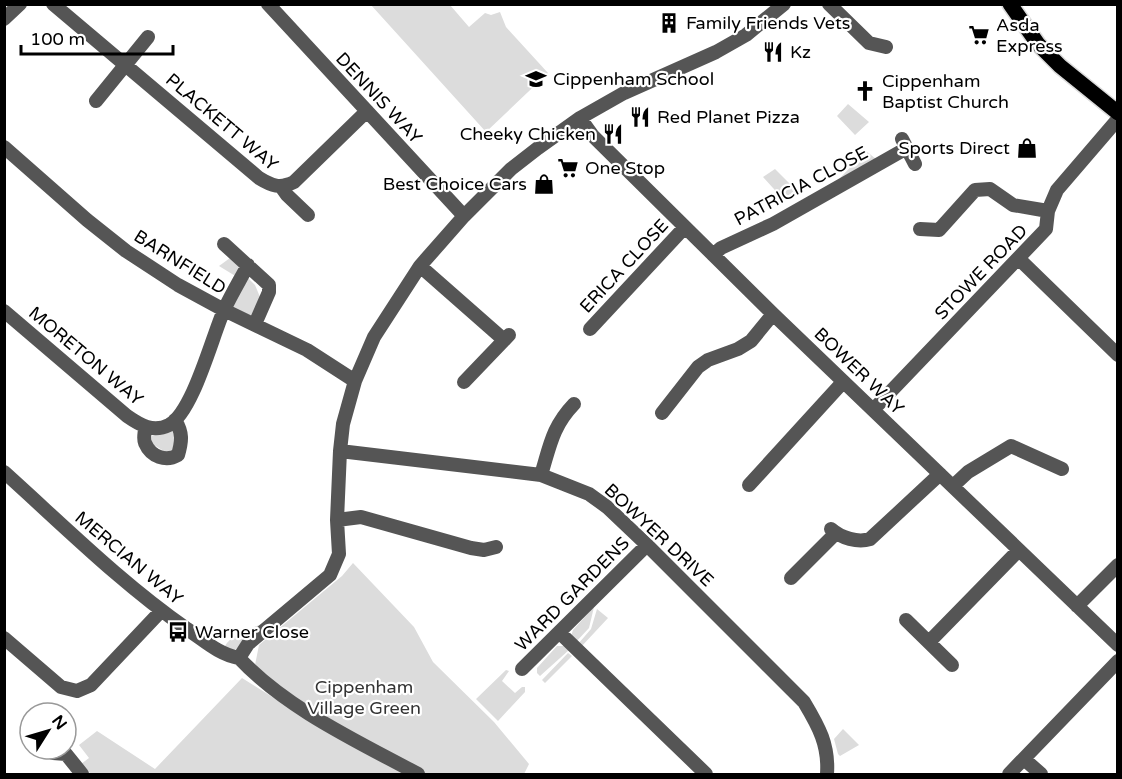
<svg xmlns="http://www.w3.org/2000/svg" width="1122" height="779" font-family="'Varela Round',sans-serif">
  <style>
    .green { fill: #dcdcdc }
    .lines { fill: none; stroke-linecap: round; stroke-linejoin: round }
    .major-casing { stroke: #dbdbdb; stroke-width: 18 }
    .minor { stroke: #555; stroke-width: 14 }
    .major { stroke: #000; stroke-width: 15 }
    .labels { text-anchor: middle; stroke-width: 4.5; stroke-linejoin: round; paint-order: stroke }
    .poi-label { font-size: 18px; fill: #000; stroke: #fff; text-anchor: start }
    .street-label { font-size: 18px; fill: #000; stroke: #fff }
    .park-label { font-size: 18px; fill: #333; stroke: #fff }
  </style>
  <rect width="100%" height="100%" fill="#fff"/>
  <!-- green -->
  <path class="green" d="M371 5H450L469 27 485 13 491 15 500 12 506 27 548 73 486 132Z
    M848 104 869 122 855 135 837 116Z
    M866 151 876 159 841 179 840 178Z
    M775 169 796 190 783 199 763 177Z
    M230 258 239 265 240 269 237 277 219 266Z
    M248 278 255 285 260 297 252 316 231 307Z
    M172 431 176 438 175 450 167 453 154 445 150 440 154 433Z
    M353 563 414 627 433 662 494 722 529 764 524 774H91L81 764 89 758 79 745 97 731 155 769 242 678 282 703 255 665 259 645 342 576Z
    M594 607 589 628 575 643 571 636 573 630Z
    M597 609 608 618 581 647 578 644 591 629Z
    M266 622 235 650H223C231 632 250 630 266 622Z
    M557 646H564L569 650 540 676 537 673V668Z
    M568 653 572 656 545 683 542 680Z
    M506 670 509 671 502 681 515 693 522 687H525V692L498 721 476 699Z
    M843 729 859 745 840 756 838 754 834 739Z"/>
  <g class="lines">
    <!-- major casing -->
    <g class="major-casing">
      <path id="major" d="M1010 4 1038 44 1060 66 1118 113"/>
    </g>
    <!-- minor -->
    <path class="minor" d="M53 4 259 178C272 186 280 189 294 182L367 111
      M268 4 464 216
      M829 4 869 43 886 47
      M4 19 20 4
      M96 101 148 37
      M580 118 593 136 773 314 1118 645
      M902 139 915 164
      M4 147 87 220 126 251 178 285 224 310 307 350 355 381
      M282 188 287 195 308 215
      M920 229 939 230 975 190 990 189 1013 205 1048 211
      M224 244 269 285V292L255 324
      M713 255 721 248 773 224 907 148
      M1019 259 1118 355
      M420 266 503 339
      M4 311 127 416C140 425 153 433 169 425 193 412 212 337 224 310 231 295 240 280 248 265
      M590 329 685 227
      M464 382 509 335
      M873 410 1046 229 1048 211 1057 190 1118 119
      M662 413 698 367 708 360 738 349 751 341 773 314
      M145 428C145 432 143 439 145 443 151 457 166 462 178 455 182 441 183 433 175 420
      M340 451 541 475 589 494 607 507 647 545 804 702C819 727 829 745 827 774
      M4 472C64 526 121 583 187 629 204 640 218 654 239 658
      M541 475C550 446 552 427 574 404
      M749 485 843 382
      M953 486 968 472 1011 446 1062 469
      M337 520 361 517 471 548 484 550 496 547
      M831 529C841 538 858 543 870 539L940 474
      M791 578 836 533
      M1077 606 1118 565
      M906 620 952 665
      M560 633 706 774
      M4 638 61 687 77 691 91 685 161 611
      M929 642 1019 550
      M239 658 248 644 330 575 339 554 337 520 340 451 343 424 355 381 374 337 420 266 464 216 511 169 538 148 580 118 624 93 716 52 746 35 784 4
      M239 658C287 709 357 741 418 774
      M522 669 647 545
      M53 753 66 754 82 774
      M1024 759 1041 774
      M1009 774 1118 661"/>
    <!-- major -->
    <use href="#major" class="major"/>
  </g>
  <!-- icons -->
  <defs>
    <g id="building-bare" transform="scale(1.62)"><path d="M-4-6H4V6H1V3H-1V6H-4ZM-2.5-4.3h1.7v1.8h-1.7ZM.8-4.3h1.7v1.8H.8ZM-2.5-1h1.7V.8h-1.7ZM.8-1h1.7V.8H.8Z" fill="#000" stroke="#fff" stroke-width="2.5" paint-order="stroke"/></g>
    <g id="supermarket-bare" transform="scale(1.62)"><path d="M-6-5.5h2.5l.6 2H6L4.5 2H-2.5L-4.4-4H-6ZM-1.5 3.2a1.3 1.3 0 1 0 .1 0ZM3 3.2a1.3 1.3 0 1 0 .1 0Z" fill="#000" stroke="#fff" stroke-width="2.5" paint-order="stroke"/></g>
    <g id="restaurant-bare" transform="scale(1.62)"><path d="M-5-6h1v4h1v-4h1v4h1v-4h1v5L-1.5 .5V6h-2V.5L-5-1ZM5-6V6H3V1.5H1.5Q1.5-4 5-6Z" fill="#000" stroke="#fff" stroke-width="2.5" paint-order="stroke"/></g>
    <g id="school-bare" transform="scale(1.62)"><path d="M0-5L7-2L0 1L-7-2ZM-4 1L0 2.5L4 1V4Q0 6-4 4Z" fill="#000" stroke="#fff" stroke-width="2.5" paint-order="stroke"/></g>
    <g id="church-bare" transform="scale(1.62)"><path d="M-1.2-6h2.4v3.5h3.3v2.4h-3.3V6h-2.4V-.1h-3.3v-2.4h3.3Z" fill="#000" stroke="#fff" stroke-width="2.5" paint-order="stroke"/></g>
    <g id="shop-bare" transform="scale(1.62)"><path d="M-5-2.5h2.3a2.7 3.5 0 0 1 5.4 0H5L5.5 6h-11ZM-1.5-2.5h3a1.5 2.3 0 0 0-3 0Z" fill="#000" stroke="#fff" stroke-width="2.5" paint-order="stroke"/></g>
    <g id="bus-bare" transform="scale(1.62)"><path d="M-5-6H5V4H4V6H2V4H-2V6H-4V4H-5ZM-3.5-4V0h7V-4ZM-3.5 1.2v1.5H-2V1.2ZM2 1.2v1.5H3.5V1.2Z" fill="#000" stroke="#fff" stroke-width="2.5" paint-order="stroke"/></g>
  </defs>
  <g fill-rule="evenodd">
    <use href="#building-bare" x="669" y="23"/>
    <use href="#supermarket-bare" x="979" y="35"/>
    <use href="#restaurant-bare" x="773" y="52"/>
    <use href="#school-bare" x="536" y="79"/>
    <use href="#church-bare" x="865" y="91"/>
    <use href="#restaurant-bare" x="640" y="117"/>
    <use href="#restaurant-bare" x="613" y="134"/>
    <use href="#shop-bare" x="1027" y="148"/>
    <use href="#supermarket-bare" x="568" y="168"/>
    <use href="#shop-bare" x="544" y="184"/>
    <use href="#bus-bare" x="178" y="632"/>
  </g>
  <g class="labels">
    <!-- poi labels -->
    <g class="poi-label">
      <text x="686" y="29">Family Friends Vets</text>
      <text x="996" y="31">Asda<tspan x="996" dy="21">Express</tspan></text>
      <text x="790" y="58">Kz</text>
      <text x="553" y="85">Cippenham School</text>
      <text x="882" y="87">Cippenham<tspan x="882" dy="21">Baptist Church</tspan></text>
      <text x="657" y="123">Red Planet Pizza</text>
      <text x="596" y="140" text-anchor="end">Cheeky Chicken</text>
      <text x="1010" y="154" text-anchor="end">Sports Direct</text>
      <text x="585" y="174">One Stop</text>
      <text x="527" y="190" text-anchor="end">Best Choice Cars</text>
      <text x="195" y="638">Warner Close</text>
    </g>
    <!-- street labels -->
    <g class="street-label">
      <text transform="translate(379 98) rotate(47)" y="6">DENNIS WAY</text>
      <text transform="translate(222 122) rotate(40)" y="6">PLACKETT WAY</text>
      <text transform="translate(801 186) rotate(-28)" y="6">PATRICIA CLOSE</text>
      <text transform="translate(180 262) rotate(32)" y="6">BARNFIELD</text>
      <text transform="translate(624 266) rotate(-47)" y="6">ERICA CLOSE</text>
      <text transform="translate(981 272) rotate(-46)" y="6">STOWE ROAD</text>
      <text transform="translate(86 356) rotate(40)" y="6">MORETON WAY</text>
      <text transform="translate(859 371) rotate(44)" y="6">BOWER WAY</text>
      <text transform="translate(659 535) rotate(43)" y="6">BOWYER DRIVE</text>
      <text transform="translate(129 558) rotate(40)" y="6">MERCIAN WAY</text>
      <text transform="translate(572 594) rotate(-45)" y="6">WARD GARDENS</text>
    </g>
    <!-- park labels -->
    <g class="park-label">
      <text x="364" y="693">Cippenham<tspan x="364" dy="21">Village Green</tspan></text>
    </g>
  </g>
  <!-- border -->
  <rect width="1122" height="779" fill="none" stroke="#000000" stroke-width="12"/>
  <!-- north arrow -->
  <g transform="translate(48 731) rotate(53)"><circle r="28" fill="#ffffff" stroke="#999999" stroke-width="1.5"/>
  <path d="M0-4.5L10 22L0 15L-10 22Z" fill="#000000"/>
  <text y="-9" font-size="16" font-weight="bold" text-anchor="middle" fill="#000000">N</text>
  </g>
  <!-- scale -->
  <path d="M21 45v9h152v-9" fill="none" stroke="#000000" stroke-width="3"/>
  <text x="30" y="45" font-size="18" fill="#000000" stroke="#ffffff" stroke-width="4.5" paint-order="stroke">100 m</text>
</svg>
